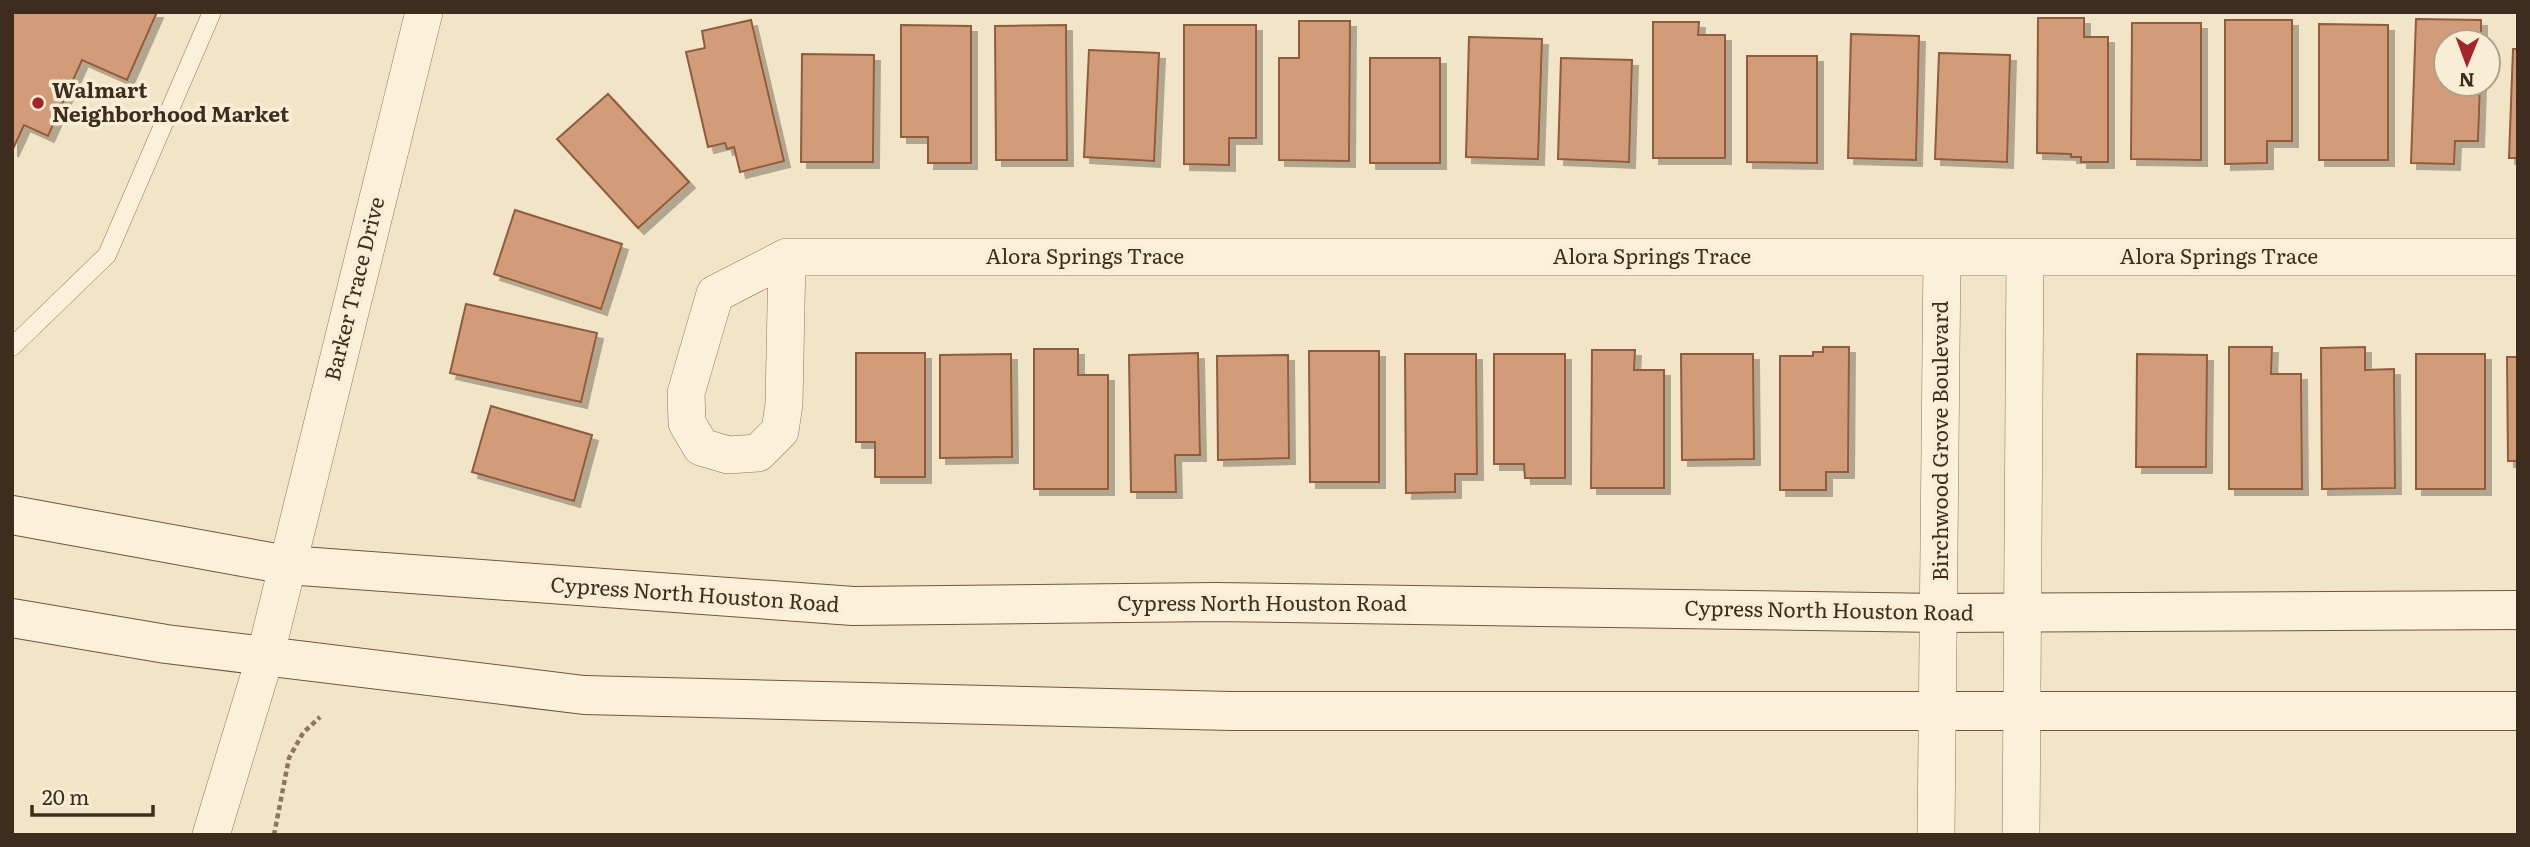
<svg xmlns="http://www.w3.org/2000/svg" width="2530" height="847" font-family="Literata,serif">
  <style>
    .building { fill: #d39c79; stroke: #905c3d; stroke-width: 2; filter: url(#shadow) }
    .lines { fill: none; stroke-linecap: round; stroke-linejoin: round }
    .lane-casing { stroke: #8f755a; stroke-width: 19 }
    .street-casing { stroke: #8f755a; stroke-width: 38 }
    .secondary-casing { stroke: #71563d; stroke-width: 40 }
    .path { stroke: #8f755a; stroke-width: 4.5; stroke-dasharray: 5 3.5; stroke-linecap: butt }
    .lane { stroke: #fbf1da; stroke-width: 18 }
    .street { stroke: #fbf1da; stroke-width: 37 }
    .secondary { stroke: #fbf1da; stroke-width: 38 }
    .poi-dot { fill: #a32528; stroke: #f8eed6; stroke-width: 2.5 }
    .labels { text-anchor: middle; stroke-width: 7; stroke-linejoin: round; paint-order: stroke }
    .poi-label { font-size: 21px; font-weight: bold; fill: #3e2d1f; stroke: #f8eed6; text-anchor: start }
    .street-label { font-size: 21px; fill: #3e2d1f; stroke: #f8eed6 }
  </style>
  <defs>
    <filter id="shadow"><feDropShadow dx="6" dy="6" stdDeviation="0" flood-color="#0004"/></filter>
  </defs>
  <rect width="100%" height="100%" fill="#f2e4c6"/>
  <!-- building -->
  <path class="building" d="M12 12H157L127 80 82 60 48 136 24 125 12 151Z
    M2038 18H2084V37H2108V162H2081V157H2071V154L2037 153Z
    M2416 19 2481 20V42H2446V84H2480L2478 141H2455L2454 164 2411 163Z
    M751 20 784 161 740 172 734 147 727 149 725 143 708 147 686 52 705 48 702 31Z
    M2225 20H2292V141H2267V163L2225 164Z
    M1299 21H1350L1349 161 1279 160V58H1299Z
    M1653 22H1699L1698 35H1725V158H1653Z
    M2132 23H2201V160L2131 159Z
    M2319 24 2388 25V160H2319Z
    M901 25 971 26V163H928V137H901Z
    M1066 25 1067 160H996L995 26Z
    M1184 25H1256V138H1229V165L1184 164Z
    M1851 34 1919 36 1916 160 1848 158Z
    M1469 37 1542 39 1538 159 1466 157Z
    M2513 49H2518V158H2509Z
    M1089 50 1159 53 1154 161 1084 157Z
    M1939 53 2010 55 2007 162 1935 159Z
    M802 54 874 55 873 162H801Z
    M1747 56H1817V163L1747 162Z
    M1370 58H1440V163H1370Z
    M1561 58 1632 60 1629 162 1558 159Z
    M608 94 689 182 638 228 557 139Z
    M515 210 622 244 601 309 494 274Z
    M466 304 597 333 581 402 450 373Z
    M1823 347H1849L1848 472H1826V490H1780V356H1813V352H1823Z
    M2229 347H2272L2271 374H2301L2302 489H2229Z
    M2365 347V370L2394 369 2395 488 2322 489 2321 348Z
    M1034 349H1078V375H1108V489H1034Z
    M1592 350H1635L1634 370H1664V488H1591Z
    M1309 351H1379V482H1310Z
    M856 353H925V477H875V442H856Z
    M1198 353 1200 455H1175L1176 492H1131L1129 355Z
    M1011 354 1012 457 940 458V355Z
    M1405 354H1476L1477 474H1455V492L1406 493Z
    M1494 354H1565V478H1525L1524 464H1494Z
    M1681 354H1753L1754 459 1682 460Z
    M2137 354 2207 355 2206 467H2136Z
    M2416 354H2485V489H2416Z
    M1288 355 1289 458 1218 460 1217 356Z
    M2507 357H2518V461H2508Z
    M491 406 592 435 574 501 472 472Z"/>
  <g class="lines">
    <!-- lane casing -->
    <g class="lane-casing">
      <path id="lane" d="M12 347 107 255 212 12"/>
    </g>
    <!-- street casing -->
    <g class="street-casing">
      <path id="street" d="M787 257 784 404 780 431 758 453 728 455 701 447 687 423 686 393 715 294 787 257H2518
        M211 835 265 657 424 12
        M1936 835 1942 257
        M2021 835 2025 257"/>
    </g>
    <!-- secondary casing -->
    <g class="secondary-casing">
      <path id="secondary" d="M12 515 287 565 853 606 1215 602 1940 613 2518 610
        M12 618 166 644 584 695 1231 711H2518"/>
    </g>
    <!-- path -->
    <path class="path" d="M274 835 289 758 303 733 320 717"/>
    <!-- lane -->
    <use href="#lane" class="lane"/>
    <!-- street -->
    <use href="#street" class="street"/>
    <!-- secondary -->
    <use href="#secondary" class="secondary"/>
  </g>
  <!-- markers -->
  <circle class="poi-dot" cx="38" cy="103" r="7"/>
  <g class="labels">
    <!-- poi labels -->
    <g class="poi-label">
      <text x="52" y="98">Walmart<tspan x="52" dy="24">Neighborhood Market</tspan></text>
    </g>
    <!-- street labels -->
    <g class="street-label">
      <text x="1085" y="264">Alora Springs Trace</text>
      <text x="1652" y="264">Alora Springs Trace</text>
      <text x="2219" y="264">Alora Springs Trace</text>
      <text transform="translate(355 289) rotate(-76)" y="7">Barker Trace Drive</text>
      <text transform="translate(1941 441) rotate(-90)" y="7">Birchwood Grove Boulevard</text>
      <text transform="translate(695 595) rotate(4)" y="7">Cypress North Houston Road</text>
      <text x="1262" y="611">Cypress North Houston Road</text>
      <text transform="translate(1829 611) rotate(1)" y="7">Cypress North Houston Road</text>
    </g>
  </g>
  <!-- border -->
  <rect width="2530" height="847" fill="none" stroke="#3e2d1f" stroke-width="28"/>
  <!-- north arrow -->
  <g transform="translate(2467 63) rotate(181)"><circle r="33" fill="#f8eed6" stroke="#aea18d" stroke-width="2"/>
  <path d="M0-5L12 26L0 18L-12 26Z" fill="#a32528"/>
  <text y="-10" font-size="19" font-weight="bold" text-anchor="middle" fill="#3e2d1f">N</text>
  </g>
  <!-- scale -->
  <path d="M32 805v10h121v-10" fill="none" stroke="#3e2d1f" stroke-width="3.5"/>
  <text x="42" y="805" font-size="21" fill="#3e2d1f" stroke="#f8eed6" stroke-width="5" paint-order="stroke">20 m</text>
</svg>
